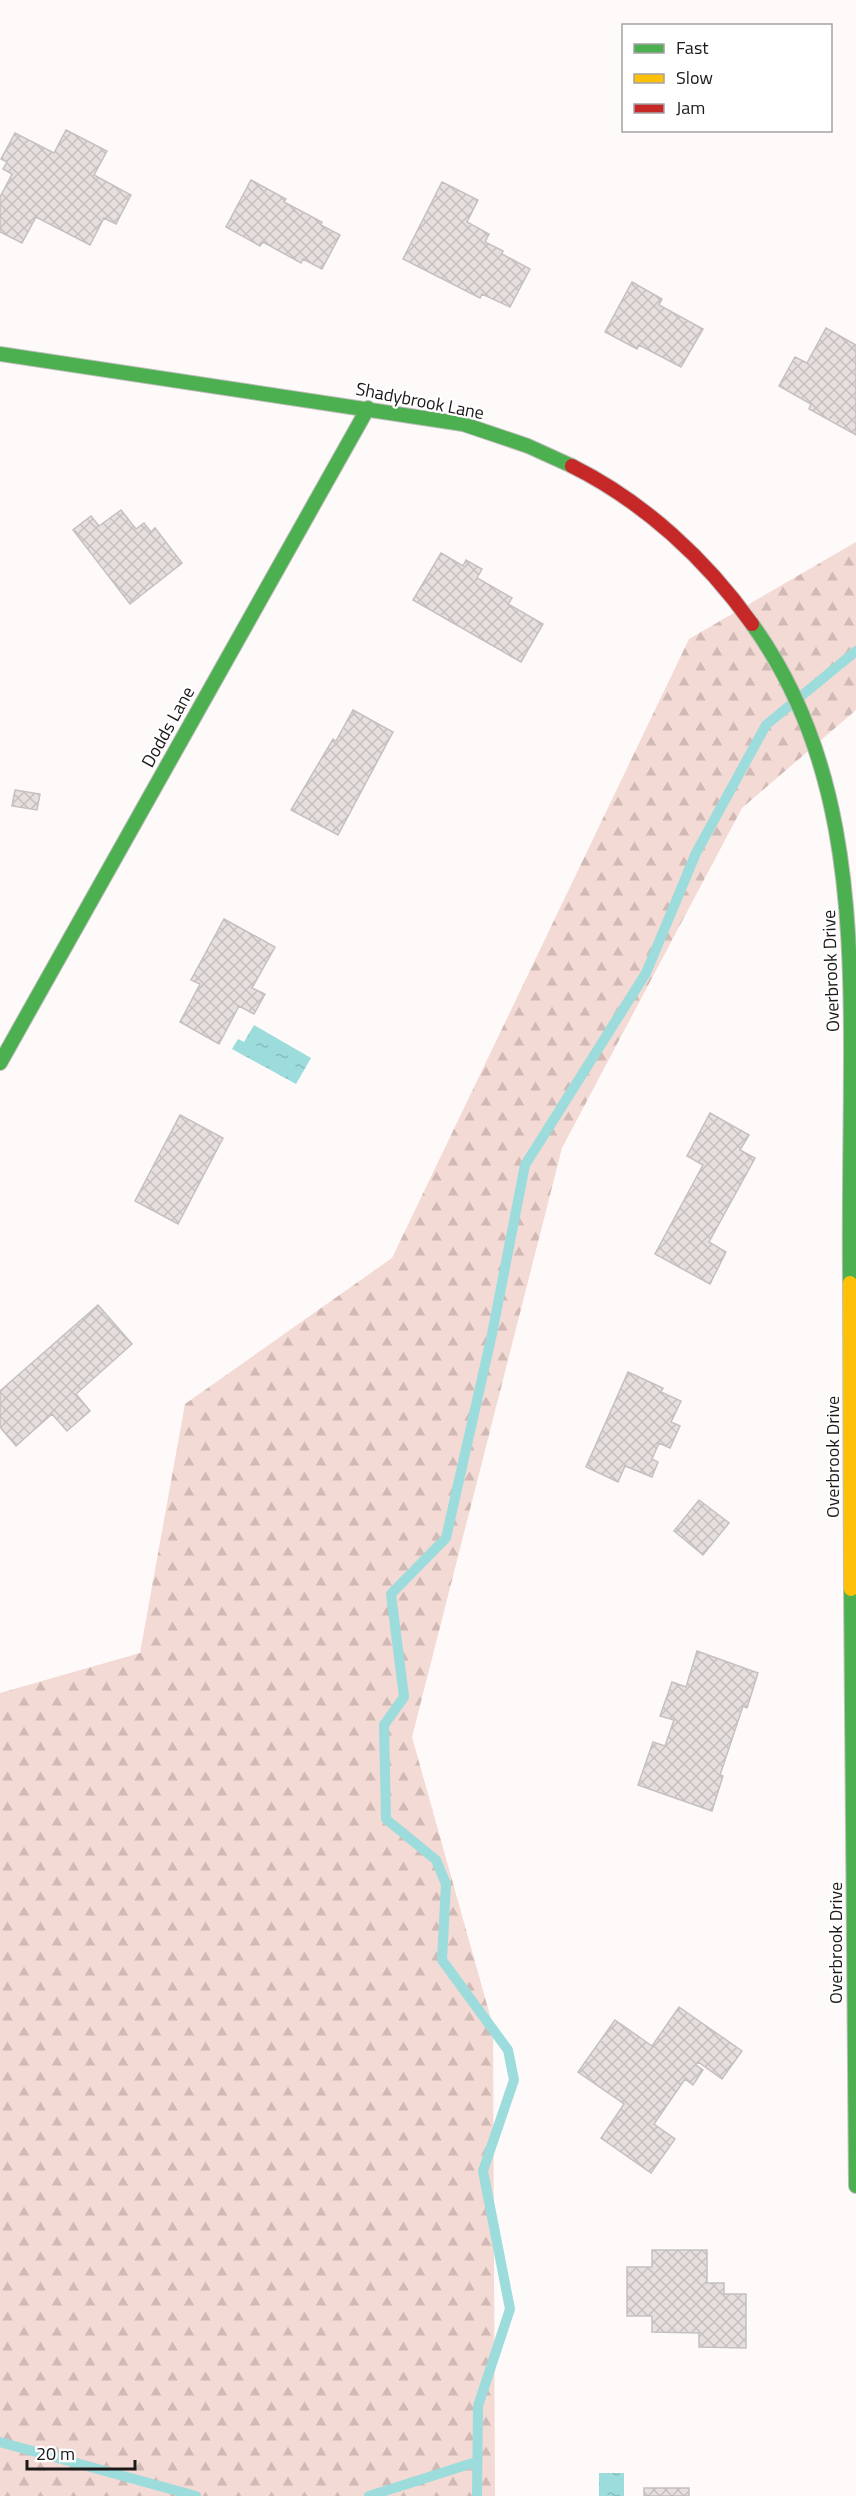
<svg xmlns="http://www.w3.org/2000/svg" width="856" height="2496" font-family="'Titillium Web',sans-serif">
  <style>
    .forest { fill: url(#forest-firs) }
    .water { fill: url(#water-ripples) }
    .lines { fill: none; stroke-linecap: round; stroke-linejoin: round }
    .stream { stroke: #9cdcdc; stroke-width: 10 }
    .building { fill: url(#building-cross-hatch); stroke: #c4c1c0; stroke-width: 1.5 }
    .fast-casing { stroke: #c1bebd; stroke-width: 16 }
    .slow-casing { stroke: #c1bebd; stroke-width: 16 }
    .jam-casing { stroke: #c1bebd; stroke-width: 16 }
    .fast { stroke: #4caf50; stroke-width: 14 }
    .slow { stroke: #ffc107; stroke-width: 14 }
    .jam { stroke: #c62828; stroke-width: 14 }
    .labels { text-anchor: middle; stroke-width: 4.5; stroke-linejoin: round; paint-order: stroke }
    .street-label { font-size: 18px; fill: #1b1817; stroke: #fff }
  </style>
  <defs>
    <pattern id="forest-firs" width="22" height="20" patternUnits="userSpaceOnUse" patternTransform="scale(1.5)"><rect width="22" height="20" fill="#f4dad4"/><path d="M5 1l3.5 6h-7zM16 11l3.5 6h-7z" fill="#d1bab5"/></pattern>
    <pattern id="water-ripples" width="26" height="14" patternUnits="userSpaceOnUse" patternTransform="scale(1.5)"><rect width="26" height="14" fill="#9cdcdc"/><path d="M2 4q2-2 4 0t4 0M15 11q2-2 4 0t4 0" fill="none" stroke="#86bcbc"/></pattern>
    <pattern id="building-cross-hatch" width="8" height="8" patternUnits="userSpaceOnUse" patternTransform="scale(1.5)"><rect width="8" height="8" fill="#e6dfdd"/><path d="M0 0l8 8M0 8l8-8" fill="none" stroke="#c5bfbd"/></pattern>
  </defs>
  <rect width="100%" height="100%" fill="#fdfaf9"/>
  <!-- forest -->
  <path class="forest" d="M856 542V710L742 808 562 1148 412 1737 493 2026 495 2496H0V1693L140 1653 185 1404 392 1258 689 639Z"/>
  <!-- water -->
  <path class="water" d="M254 1025 311 1058 296 1084 232 1049 238 1039 244 1042Z
    M599 2473H624V2496H599Z"/>
  <g class="lines">
    <!-- stream -->
    <path class="stream" d="M0 2442 196 2496
      M369 2496 476 2462
      M477 2496 478 2406 510 2309 483 2171 514 2080 508 2050 442 1960 446 1884 436 1860 386 1819 384 1725 404 1697 391 1594 446 1538 492 1334 525 1165 646 973 696 853 766 725 856 651"/>
  </g>
  <!-- building -->
  <path class="building" d="M66 130 107 151 94 175 131 195 116 224 104 218 90 245 36 217 22 243 0 232V197L12 174 3 169 7 162 1 159 15 133 54 153Z
    M251 180 286 199 284 202 322 222 321 225 340 235 322 269 303 259 301 263 263 242 260 246 226 227Z
    M442 182 478 200 467 222 489 234 485 242 503 251 502 254 530 269 510 307 482 294 480 298 403 259Z
    M632 282 662 299 659 305 703 329 681 367 639 345 637 349 605 332Z
    M826 328 856 345V435L809 409 811 404 779 386 795 357 807 363Z
    M121 510 136 529 144 523 151 532 155 528 182 563 130 604 73 530 91 516 99 526Z
    M441 553 463 566 466 560 482 569 477 578 512 598 508 604 543 624 521 662 413 600Z
    M353 710 393 732 338 835 291 810 333 739 336 741Z
    M15 790 40 794 37 810 12 806Z
    M224 919 275 947 252 988 265 994 254 1014 239 1006 219 1044 180 1022 200 984 191 980Z
    M710 1113 749 1135 740 1150 755 1158 709 1242 726 1252 710 1284 655 1254 703 1165 687 1156Z
    M180 1115 223 1138 178 1224 135 1201Z
    M98 1305 132 1344 76 1394 90 1411 67 1431 52 1414 16 1446 0 1427V1391Z
    M628 1372 663 1388 661 1392 681 1401 671 1422 680 1426 670 1448 659 1443 652 1459 658 1462 652 1477 625 1466 618 1482 586 1467Z
    M699 1500 729 1523 703 1555 674 1531Z
    M697 1651 758 1673 747 1708 743 1706 720 1775 723 1776 712 1811 638 1785 653 1742 665 1746 674 1720 660 1716 672 1682 686 1687Z
    M679 2007 742 2051 722 2079 698 2062 696 2065 703 2070 693 2085 685 2079 654 2124 675 2139 651 2173 601 2138 624 2104 578 2072 615 2020 652 2046Z
    M652 2250H707V2283H724V2294H746V2348L699 2347V2333L652 2332V2316H627V2267H652Z
    M644 2488H689V2496H644Z"/>
  <g class="lines">
    <!-- fast casing -->
    <g class="fast-casing">
      <path id="fast" d="M0 354 463 424 528 446 572 466
        M752 624C843 750 851 901 851 1051 851 1128 849 1206 850 1283
        M0 1063 368 408
        M851 1589 856 2186"/>
    </g>
    <!-- slow casing -->
    <g class="slow-casing">
      <path id="slow" d="M850 1283 851 1589"/>
    </g>
    <!-- jam casing -->
    <g class="jam-casing">
      <path id="jam" d="M572 466C644 502 706 559 752 624"/>
    </g>
    <!-- fast -->
    <use href="#fast" class="fast"/>
    <!-- slow -->
    <use href="#slow" class="slow"/>
    <!-- jam -->
    <use href="#jam" class="jam"/>
  </g>
  <g class="labels">
    <!-- street labels -->
    <g class="street-label">
      <text transform="translate(420 401) rotate(11)" y="6">Shadybrook Lane</text>
      <text transform="translate(168 727) rotate(-61)" y="6">Dodds Lane</text>
      <text transform="translate(831 971) rotate(-92)" y="6">Overbrook Drive</text>
      <text transform="translate(833 1457) rotate(-90)" y="6">Overbrook Drive</text>
      <text transform="translate(836 1943) rotate(-90)" y="6">Overbrook Drive</text>
    </g>
  </g>
  <!-- legend -->
  <rect x="622" y="24" width="210" height="108" fill="#ffffff" stroke="#a4a3a2" stroke-width="1.5"/>
  <rect x="634" y="44" width="30" height="9" fill="#4caf50" stroke="#a4a3a2" stroke-width="1.5"/>
  <text x="676" y="54" font-size="18" fill="#1b1817">Fast</text>
  <rect x="634" y="74" width="30" height="9" fill="#ffc107" stroke="#a4a3a2" stroke-width="1.5"/>
  <text x="676" y="84" font-size="18" fill="#1b1817">Slow</text>
  <rect x="634" y="104" width="30" height="9" fill="#c62828" stroke="#a4a3a2" stroke-width="1.5"/>
  <text x="676" y="114" font-size="18" fill="#1b1817">Jam</text>
  <!-- scale -->
  <path d="M27 2460v9h108v-9" fill="none" stroke="#1b1817" stroke-width="3"/>
  <text x="36" y="2460" font-size="18" fill="#1b1817" stroke="#ffffff" stroke-width="4.5" paint-order="stroke">20 m</text>
</svg>
